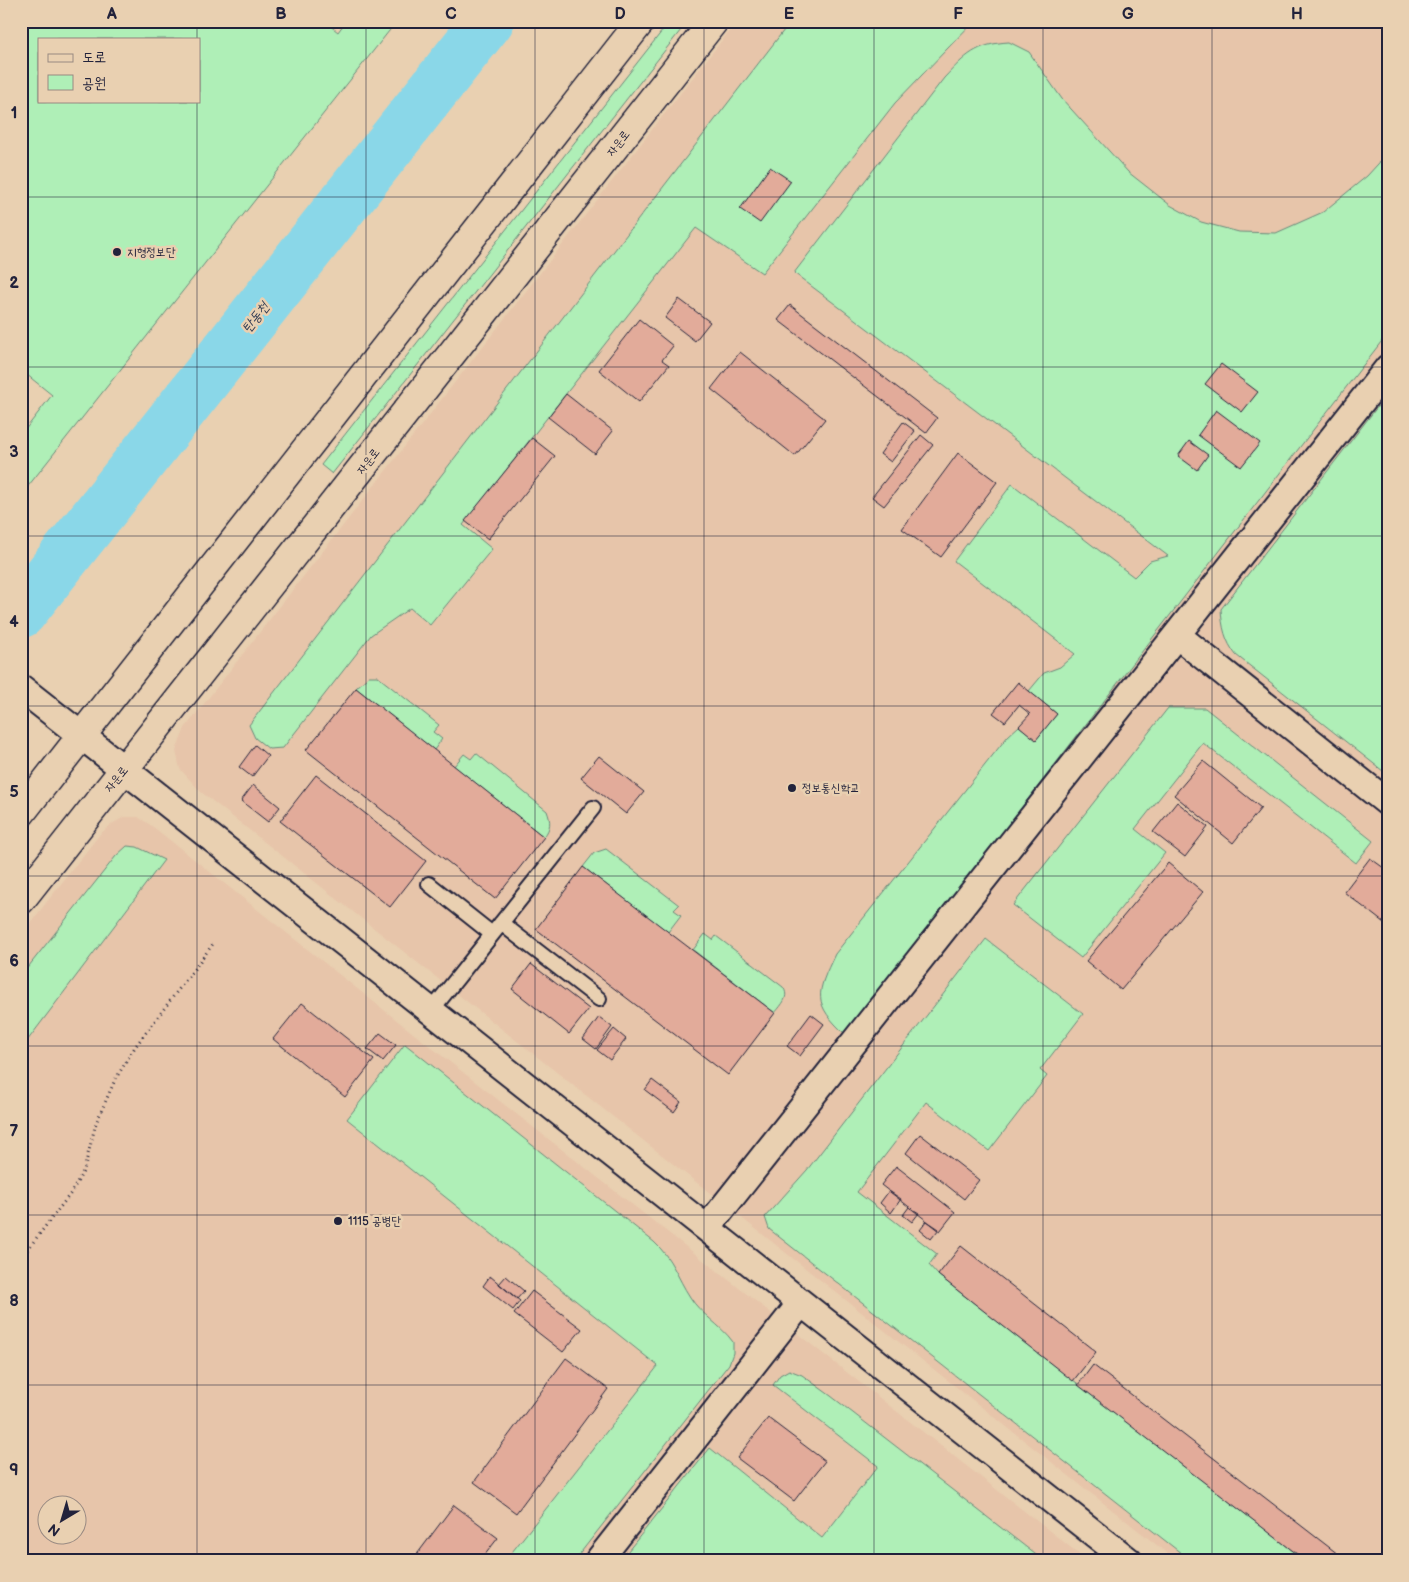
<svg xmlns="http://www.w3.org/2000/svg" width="1409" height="1582" font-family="'Balsamiq Sans','Poor Story',sans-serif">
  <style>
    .built { fill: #e7c5aa; fill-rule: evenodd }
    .green { fill: #afefb7; stroke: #688879; fill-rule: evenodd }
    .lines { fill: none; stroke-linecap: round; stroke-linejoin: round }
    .river { stroke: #8ad7e8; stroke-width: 52 }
    .building { fill: #e2ab9a; stroke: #22223b }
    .service-casing { stroke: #22223b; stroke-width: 18 }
    .minor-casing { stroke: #22223b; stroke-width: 30 }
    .tertiary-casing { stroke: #22223b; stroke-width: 31 }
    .path { stroke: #22223b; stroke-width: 3; stroke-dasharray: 1 4; stroke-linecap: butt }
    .service { stroke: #e9d0b1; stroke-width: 14 }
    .minor { stroke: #e9d0b1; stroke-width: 26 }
    .tertiary { stroke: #e9d0b1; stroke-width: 28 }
    .grid { fill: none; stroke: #22223b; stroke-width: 1; stroke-opacity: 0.55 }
    .poi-dot { fill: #22223b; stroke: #e9d0b1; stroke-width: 2 }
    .labels { text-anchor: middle; stroke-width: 5; stroke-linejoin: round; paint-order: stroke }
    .street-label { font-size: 12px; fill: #22223b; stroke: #e9d0b1 }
    .poi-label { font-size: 12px; fill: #22223b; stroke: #e9d0b1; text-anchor: start }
    .water-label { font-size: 14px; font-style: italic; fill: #323d55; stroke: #e9d0b1 }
    .neatline { fill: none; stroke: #22223b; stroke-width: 2 }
    .grid-label { font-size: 16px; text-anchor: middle; font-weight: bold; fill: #22223b }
  </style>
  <rect width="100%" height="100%" fill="#e9d0b1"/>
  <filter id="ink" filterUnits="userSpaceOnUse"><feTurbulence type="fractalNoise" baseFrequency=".02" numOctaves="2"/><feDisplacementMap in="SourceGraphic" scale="10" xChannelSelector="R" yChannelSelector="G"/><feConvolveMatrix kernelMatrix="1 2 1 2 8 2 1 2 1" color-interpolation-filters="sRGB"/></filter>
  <g filter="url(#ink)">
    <!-- built -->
    <path class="built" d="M737 21H1388V1561H1177L201 792 180 769 176 751 185 728Z
      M124 817H138L152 826 418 1037 1088 1561H21V935L100 834 112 824ZM48 1504H78V1534H48Z"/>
    <!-- green -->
    <path class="green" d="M21 21H324L338 32 346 21H397L21 495V435L52 395 21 370ZM39 39H199V101H39Z
      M670 21H688L332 474 321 465Z
      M791 21H974L895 103 762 273 696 228 463 525 492 549 430 625 410 608 371 635 283 748 269 749 255 738 249 725Z
      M1009 42 1029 52 1062 99 1128 172 1170 205 1201 222 1239 232 1276 233 1323 212 1367 176 1388 153V333L846 1035C812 1003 816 994 835 954L1008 736 1019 726 1036 739 1057 714 1029 691 1044 673 1060 667 1075 654 954 561 1012 484 1134 577 1150 561 1168 556 794 273 944 78C966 55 976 44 1009 42Z
      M1388 393V775L1236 655C1225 641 1222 627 1221 609Z
      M369 676H377L439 725 433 732 442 739 434 750 356 688Z
      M1168 708H1205L1373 841 1356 863 1203 743 1135 829 1165 853 1081 958 1013 905Z
      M476 753 547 811C551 822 551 827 544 837L454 766 464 754 471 759Z
      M127 846 137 847 164 860 21 1049V976L116 856Z
      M606 849 679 905 674 910 681 915 668 932 583 867 594 853Z
      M705 934 713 940 716 936 783 987C790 997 782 1004 775 1013L693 950Z
      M986 939 1083 1014 1040 1070 1047 1076 989 1151 926 1102 857 1192 937 1254 929 1265 938 1275 1306 1561H1191L769 1229 765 1217 807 1170Z
      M405 1044 654 1242C672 1258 677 1277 690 1297 700 1314 721 1325 733 1342V1353L729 1364 574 1561H505L658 1366 347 1119Z
      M789 1370 802 1375 831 1396 1044 1561H620L710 1448 822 1538 878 1466 773 1385 780 1375Z"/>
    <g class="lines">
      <!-- river -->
      <path class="river" d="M21 612 488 21"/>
    </g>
    <!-- building -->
    <path class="building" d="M770 167 791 181 760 223 740 209Z
      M679 299 710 322 695 341 665 318Z
      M790 305 937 418 926 433 778 320Z
      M639 319 673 346 662 360 669 365 639 402 599 370Z
      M740 352 825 419 795 456 711 389Z
      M1221 364 1258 392 1242 412 1205 384Z
      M566 394 613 431 595 454 548 417Z
      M1216 410 1260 443 1241 467 1198 435Z
      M903 422 915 431 891 462 880 454Z
      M921 435 933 445 884 506 872 497Z
      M532 438 555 456 488 539 465 521Z
      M1189 441 1208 455 1197 470 1178 456Z
      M958 453 997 482 941 557 902 529Z
      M1018 682 1057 714 1036 740 1019 726 1030 714 1019 705 1005 722 993 713Z
      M356 688 544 837 495 899 306 750Z
      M255 745 268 756 252 777 239 767Z
      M599 756 644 792 626 814 581 778Z
      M1203 761 1261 808 1233 843 1174 795Z
      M316 775 426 861 390 907 280 821Z
      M253 785 280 807 268 822 241 801Z
      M1177 802 1208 827 1185 857 1153 832Z
      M1370 858 1388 871V926L1344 892Z
      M1168 863 1203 892 1121 990 1086 961Z
      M583 867 775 1013 728 1075 536 929Z
      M531 964 589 1009 569 1034 512 989Z
      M302 1003 374 1060 345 1097 273 1039Z
      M811 1014 824 1024 800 1056 787 1046Z
      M599 1017 612 1027 596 1049 583 1039Z
      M614 1029 626 1039 610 1060 597 1050Z
      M380 1033 396 1045 383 1061 367 1049Z
      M652 1080 681 1102 674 1112 645 1090Z
      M920 1134 979 1180 964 1199 906 1153Z
      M896 1166 955 1212 940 1231 881 1185Z
      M889 1191 901 1199 891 1213 880 1203Z
      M909 1207 919 1213 912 1222 903 1215Z
      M927 1221 939 1229 931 1239 920 1230Z
      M961 1246 1096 1352 1073 1381 938 1275Z
      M490 1276 520 1301 513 1310 483 1286Z
      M506 1276 524 1291 517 1299 499 1284Z
      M532 1291 582 1329 563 1352 514 1314Z
      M566 1358 608 1389 516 1513 474 1482Z
      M1093 1365 1347 1561H1306L1078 1385Z
      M768 1418 825 1461 794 1501 737 1458Z
      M454 1505 498 1538 480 1561H412Z"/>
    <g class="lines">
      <!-- service casing -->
      <g class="service-casing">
        <path id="service" d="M429 884 492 934
          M501 923 599 999
          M431 1011 593 808"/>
      </g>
      <!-- minor casing -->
      <g class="minor-casing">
        <path id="minor" d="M1178 636 1388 803
          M21 688 1129 1561
          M707 1228 1388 368
          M598 1561 801 1303"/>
      </g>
      <!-- tertiary casing -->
      <g class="tertiary-casing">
        <path id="tertiary" d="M21 813 641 21
          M21 900 714 21"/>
      </g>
      <!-- path -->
      <path class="path" d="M21 1258 71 1193 84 1170 96 1123 115 1080 135 1047 213 944"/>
      <!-- service -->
      <use href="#service" class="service"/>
      <!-- minor -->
      <use href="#minor" class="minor"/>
      <!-- tertiary -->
      <use href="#tertiary" class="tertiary"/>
    </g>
  </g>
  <!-- grid -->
  <path class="grid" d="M197 21V39M366 21V1561M535 21V1561M704 21V1561M874 21V1561M1043 21V1561M1212 21V1561M197 101V1561M21 197H1388M21 367H1388M21 536H1388M21 706H1388M21 876H1388M21 1046H1388M21 1215H1388M21 1385H1388"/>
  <!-- markers -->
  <g class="poi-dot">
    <circle cx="117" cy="252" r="5"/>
    <circle cx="792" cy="788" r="5"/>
    <circle cx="338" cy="1221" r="5"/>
  </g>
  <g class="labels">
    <!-- street labels -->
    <g class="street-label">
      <text transform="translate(618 143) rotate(-52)" y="4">자운로</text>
      <text transform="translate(368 461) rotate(-52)" y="4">자운로</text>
      <text transform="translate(116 779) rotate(-51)" y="4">자운로</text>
    </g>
    <!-- poi labels -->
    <g class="poi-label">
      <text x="127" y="256">지형정보단</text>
      <text x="802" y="792">정보통신학교</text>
      <text x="348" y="1225">1115 공병단</text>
    </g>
    <!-- water labels -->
    <g class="water-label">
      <text transform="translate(255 317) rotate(-52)" y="5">탄동천</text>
    </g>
  </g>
  <!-- margin -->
  <rect width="1409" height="1582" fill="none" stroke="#e9d0b1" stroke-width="55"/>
  <!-- legend -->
  <rect x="38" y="38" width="162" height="65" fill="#e9d0b1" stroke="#998a82"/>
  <rect x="48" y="54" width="25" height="8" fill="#e9d0b1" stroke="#998a82"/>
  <text x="82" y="62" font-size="15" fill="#22223b">도로</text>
  <rect x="48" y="75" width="25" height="15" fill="#afefb7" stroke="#998a82"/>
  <text x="82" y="88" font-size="15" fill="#22223b">공원</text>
  <!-- north arrow -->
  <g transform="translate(62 1520) rotate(218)"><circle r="24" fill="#e9d0b1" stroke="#998a82"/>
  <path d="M0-4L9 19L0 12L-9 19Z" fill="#22223b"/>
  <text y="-8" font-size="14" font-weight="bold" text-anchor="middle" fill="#22223b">N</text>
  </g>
  <rect x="28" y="28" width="1354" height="1526" class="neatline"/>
  <g class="grid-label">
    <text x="112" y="19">A</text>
    <text x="281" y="19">B</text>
    <text x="451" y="19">C</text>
    <text x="620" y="19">D</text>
    <text x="789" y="19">E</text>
    <text x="958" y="19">F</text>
    <text x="1128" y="19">G</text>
    <text x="1297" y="19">H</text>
    <text x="14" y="118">1</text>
    <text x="14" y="288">2</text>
    <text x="14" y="457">3</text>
    <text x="14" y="627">4</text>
    <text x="14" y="797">5</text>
    <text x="14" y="966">6</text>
    <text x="14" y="1136">7</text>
    <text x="14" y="1306">8</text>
    <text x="14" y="1475">9</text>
  </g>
</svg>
